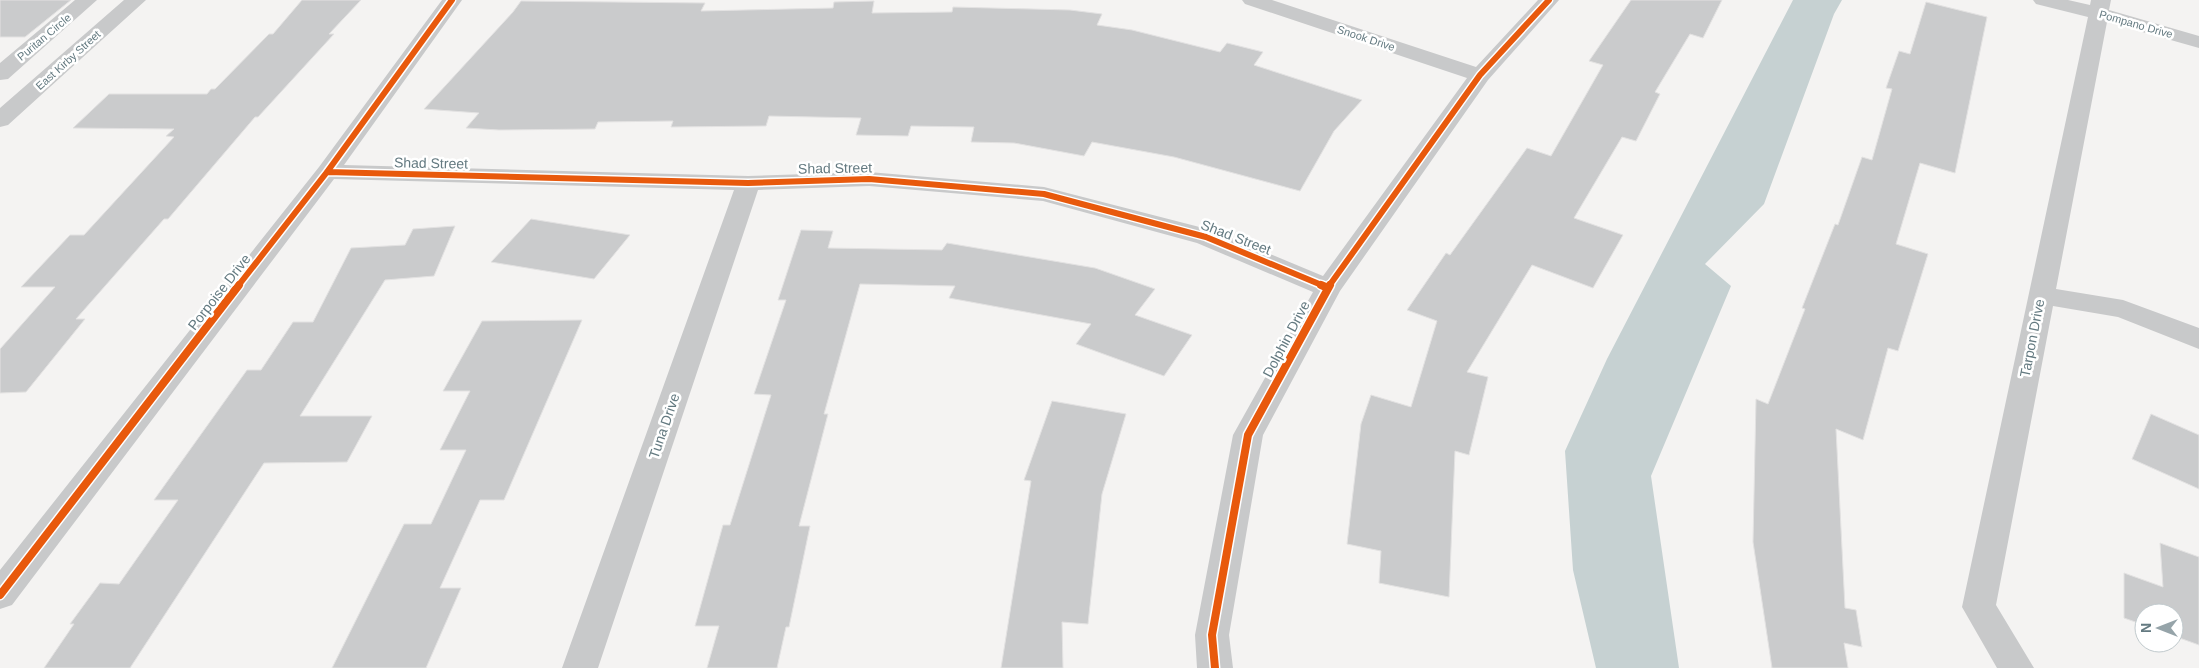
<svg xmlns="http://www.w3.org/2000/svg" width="2199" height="668" font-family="Arial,sans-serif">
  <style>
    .water { fill: #c6d1d2 }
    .building { fill: #cacbcc; stroke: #e3e2e2 }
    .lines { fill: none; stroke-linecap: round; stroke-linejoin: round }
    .street { fill: #c8c9ca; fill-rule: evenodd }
    .cycleway-far1-casing { stroke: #fff; stroke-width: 9 }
    .cycleway-casing { stroke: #fff; stroke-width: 11 }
    .cycleway-far1 { stroke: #e8590c; stroke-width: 6 }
    .cycleway { stroke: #e8590c; stroke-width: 8 }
    .labels { text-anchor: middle; stroke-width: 5; stroke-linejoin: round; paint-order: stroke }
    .far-street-label { font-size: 11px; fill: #647a81; stroke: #fff }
    .street-label { font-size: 14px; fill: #647a81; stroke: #fff }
  </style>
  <rect width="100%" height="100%" fill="#f4f3f2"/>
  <!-- water -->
  <path class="water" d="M1793 0H1842L1834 14 1764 204 1705 264 1731 286 1651 476 1679 668H1596L1573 570 1565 451 1607 359Z"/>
  <!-- building -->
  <path class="building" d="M0 0H71L25 37H0Z
    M302 0H361L329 34H334L258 117H255L168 219H164L76 319H85L26 392 0 393V349L55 287H21L70 235H84L174 137 166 136 174 129 73 128 109 94H207L211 89H215L269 34H273Z
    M1631 0H1722L1703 38 1690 34 1655 92 1660 94 1636 141 1622 137 1574 218 1623 235 1593 288 1532 265 1467 372 1488 377 1469 455 1455 451 1449 597 1379 583 1381 551 1347 544 1361 424 1371 395 1411 407 1437 321 1407 310 1446 253 1450 255 1527 148 1551 156 1603 65 1589 61Z
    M521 1 705 3 701 11 833 8 834 2 874 1 872 13 952 12 953 7 1070 10 1102 14 1097 25 1132 30 1220 52 1227 43 1263 52 1254 65 1362 100 1334 131 1300 191 1174 157 1092 142 1084 156 1014 143 971 142 974 127 911 126 908 136 856 135 861 118 769 116 766 126 671 127 673 121 598 122 595 129 499 130 466 128 479 113 424 109 513 12Z
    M1926 2 1987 17 1955 173 1920 163 1896 244 1928 254 1898 351 1888 348 1863 440 1836 429 1845 608 1856 610 1862 647 1844 643 1848 668H1772L1753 542 1756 399 1768 404 1805 309 1802 308 1835 224 1838 225 1862 157 1872 160 1892 89 1886 88 1899 51 1910 54Z
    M531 219 630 235 594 279 491 262Z
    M455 226 434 276 385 280 300 416H372L347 462 264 463 130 668H44L74 624H70L100 583 119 584 178 500H154L247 370H261L293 322H313L351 248 405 245 413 229Z
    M801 230 833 231 828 248 942 250 947 243 1095 268 1155 289 1135 315 1192 335 1164 376 1076 344 1091 324 949 298 955 286 860 284 824 414H828L799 526H810L789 627H786L777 668H707L719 626H695L723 525H730L771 395 754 394 786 300H778Z
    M582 320 504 500H480L440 588H461L426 668H332L404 524H431L466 450H440L470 391H443L482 321Z
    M1052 401 1126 414 1102 494 1088 624 1062 622 1063 668H1001L1031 481 1024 480Z
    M2151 414 2199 435V489L2132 459Z
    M2160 543 2199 557V645L2174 636V613H2144V625L2124 618V573L2163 587Z"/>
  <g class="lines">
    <!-- street -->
    <path class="street" d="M75 0H97L8 79 0 80V63Z
      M124 0H146L8 125 0 127V108Z
      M442 0H462L344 165 748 176 869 172 1044 187 1215 231 1323 276 1467 78 1245 4 1242 0H1272L1476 67 1538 0H1559L1488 80 1340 291 1263 435 1229 635 1233 668H1197L1195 635 1233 435 1313 292 1197 243 1043 201 869 186 758 190 598 668H562L734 190 334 179 12 605 0 609V570L319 167Z
      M2033 0H2068L2090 5 2091 0H2111L2109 10 2199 36V48L2107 22 2056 289 2123 300 2199 328V349L2118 317 2053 306 1996 605 2034 668H1997L1962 607 2088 17 2036 4Z"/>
    <!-- cycleway-far1 casing -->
    <g class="cycleway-far1-casing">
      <path id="cycleway-far1" d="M327 172 748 183 869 179 1044 194 1206 237 1324 286
        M238 286 327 172 452 0
        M1329 286 1480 75 1549 0"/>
    </g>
    <!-- cycleway casing -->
    <g class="cycleway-casing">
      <path id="cycleway" d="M1321 285 1328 288
        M0 595 239 285
        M1215 668 1212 635 1248 435 1330 285"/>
    </g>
    <!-- cycleway-far1 -->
    <use href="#cycleway-far1" class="cycleway-far1"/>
    <!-- cycleway -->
    <use href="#cycleway" class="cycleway"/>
  </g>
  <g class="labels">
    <!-- far-street labels -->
    <g class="far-street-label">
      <text transform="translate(2136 24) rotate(16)" y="4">Pompano Drive</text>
      <text transform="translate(44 37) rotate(-40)" y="4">Puritan Circle</text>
      <text transform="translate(1366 38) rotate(18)" y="4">Snook Drive</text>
      <text transform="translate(68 60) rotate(-42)" y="4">East Kirby Street</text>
    </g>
    <!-- street labels -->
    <g class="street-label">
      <text transform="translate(431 163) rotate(1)" y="5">Shad Street</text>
      <text transform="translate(835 168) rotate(-1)" y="5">Shad Street</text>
      <text transform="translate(1236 237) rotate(21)" y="5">Shad Street</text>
      <text transform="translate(219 292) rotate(-52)" y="5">Porpoise Drive</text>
      <text transform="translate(2032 338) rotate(-79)" y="5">Tarpon Drive</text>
      <text transform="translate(1286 339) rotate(-62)" y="5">Dolphin Drive</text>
      <text transform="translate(664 426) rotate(-71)" y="5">Tuna Drive</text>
    </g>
  </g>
  <!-- north arrow -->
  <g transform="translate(2159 628) rotate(270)"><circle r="24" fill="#ffffff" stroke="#c1cacd"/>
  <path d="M0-4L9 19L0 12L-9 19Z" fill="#96a4a9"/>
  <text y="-8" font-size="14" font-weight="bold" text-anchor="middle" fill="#647a81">N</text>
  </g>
</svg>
